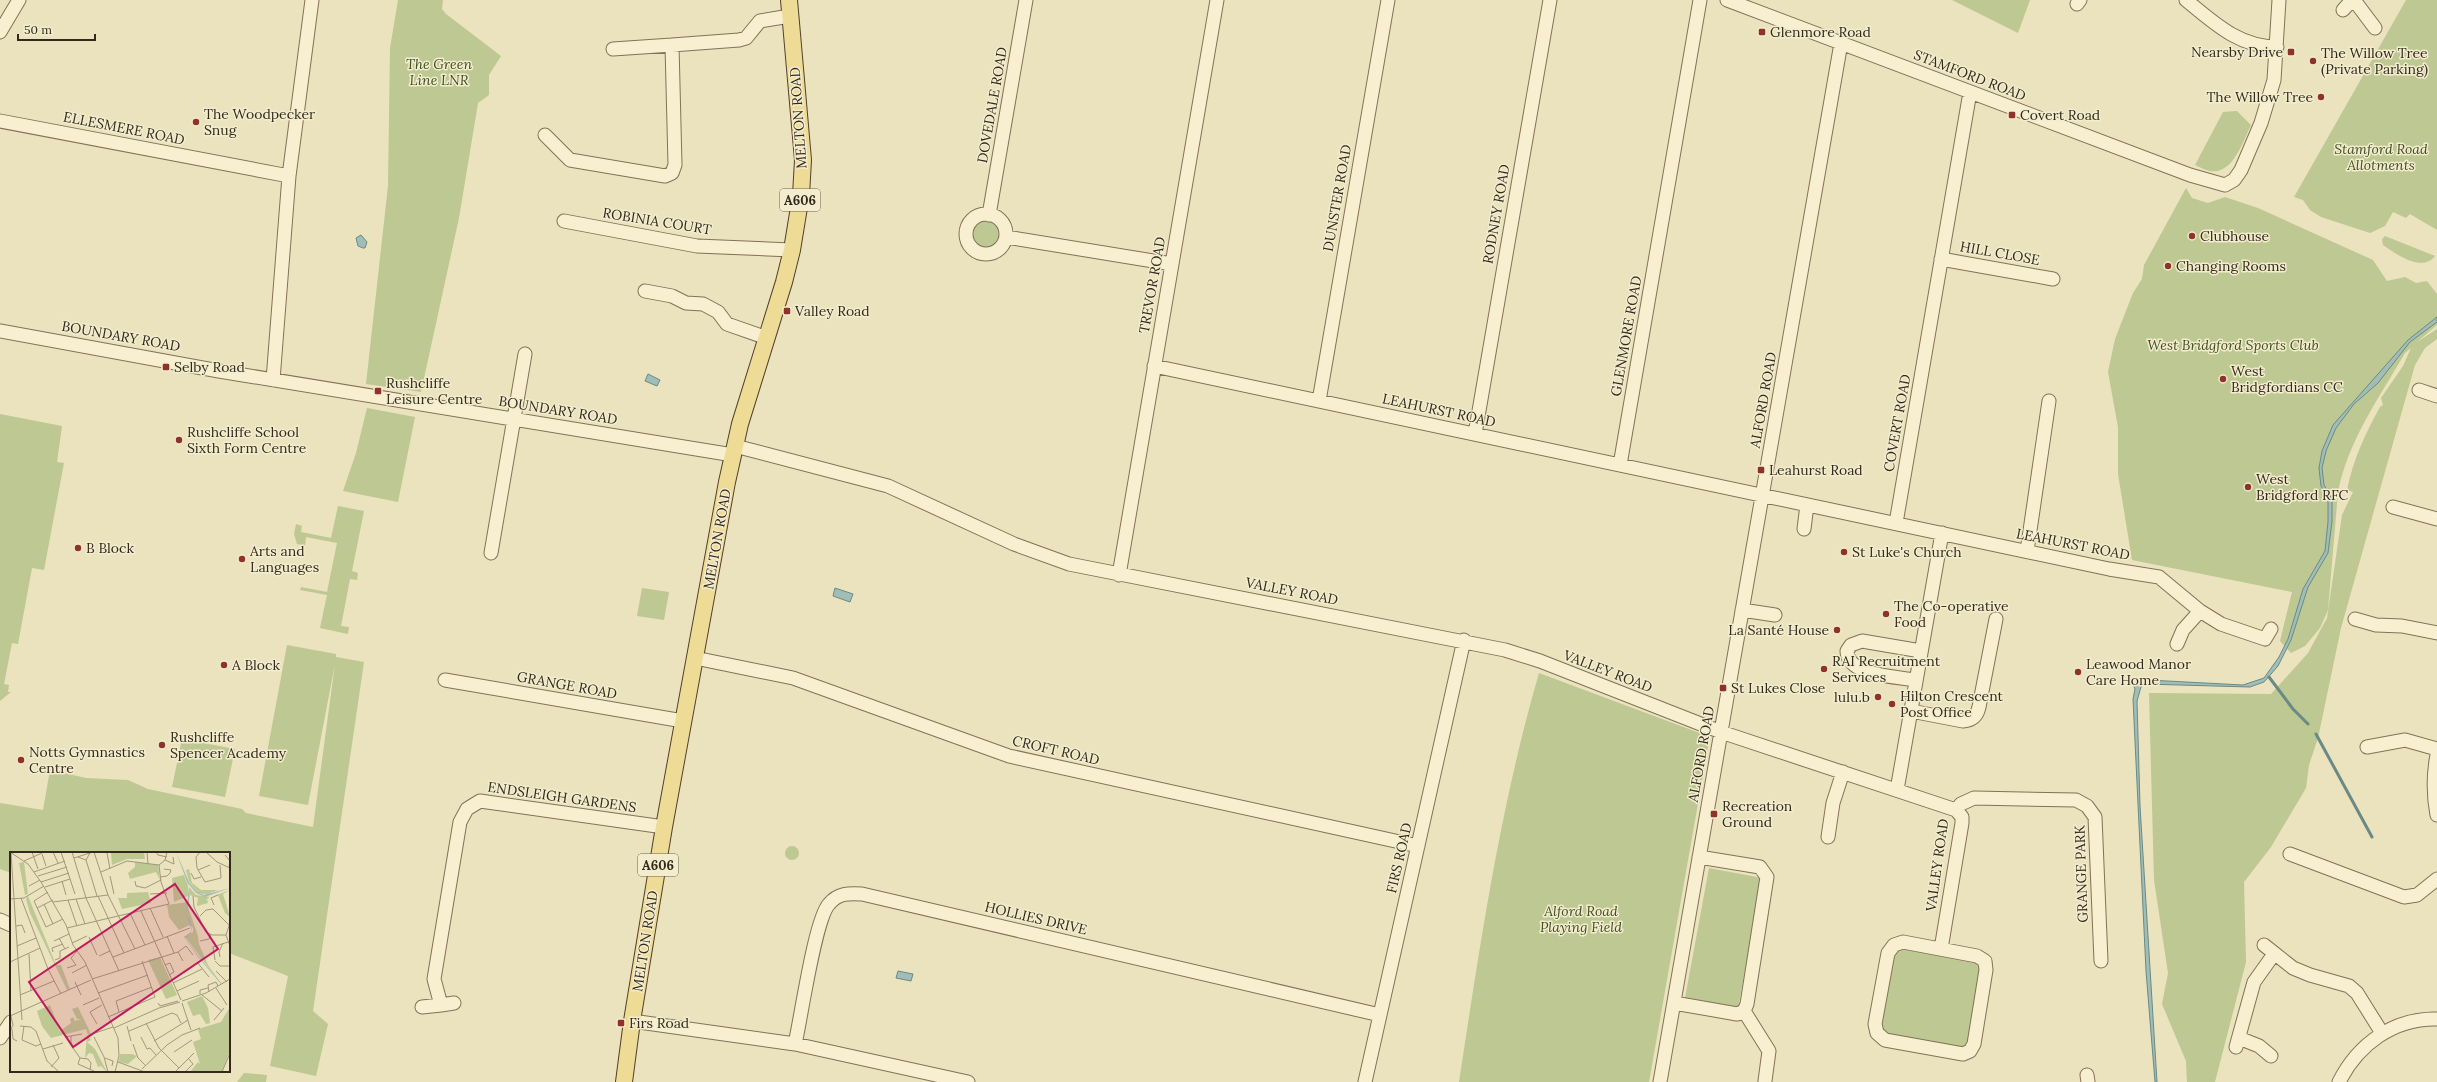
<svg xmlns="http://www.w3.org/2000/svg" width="2437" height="1082" font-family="Lora,serif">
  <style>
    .green { fill: #bdc892 }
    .water { fill: #a1bdb7; stroke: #698a85 }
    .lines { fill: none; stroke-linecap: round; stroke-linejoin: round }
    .stream { stroke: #698a85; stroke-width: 3 }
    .minor-casing { stroke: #827257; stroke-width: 15 }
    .major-casing { stroke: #50402c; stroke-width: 18 }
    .minor { stroke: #f7efd0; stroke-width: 13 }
    .major { stroke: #eedb95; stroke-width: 16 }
    .poi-dot { fill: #8f332a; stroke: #f3eccd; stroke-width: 1.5 }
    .labels { text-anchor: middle; stroke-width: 3; stroke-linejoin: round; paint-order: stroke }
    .shield { fill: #f3eccd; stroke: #6c6451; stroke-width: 1 }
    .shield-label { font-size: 13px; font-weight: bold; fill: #32291c }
    .poi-label { font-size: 14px; fill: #32291c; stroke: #f3eccd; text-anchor: start }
    .park-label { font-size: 14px; font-style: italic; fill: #3f4e23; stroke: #f3eccd }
    .street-label { font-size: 14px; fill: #32291c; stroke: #f3eccd }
    .inset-road { fill: none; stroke: #a1987d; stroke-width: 1 }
    .view { fill: #c2185b; fill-opacity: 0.15; stroke: #c2185b; stroke-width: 2 }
    .inset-edge { fill: none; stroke: #32291c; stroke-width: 2 }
  </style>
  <rect width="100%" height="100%" fill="#ebe2be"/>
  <!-- green -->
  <path class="green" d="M398 0H443L442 9 446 14 501 56 489 75V95L478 103 459 218 421 392 366 384 388 186 390 48Z
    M1952 0H2030L2018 33Z
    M2406 0H2437V230L2410 214 2406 218 2393 212 2385 226 2370 233 2321 217 2310 210 2303 200 2294 197Z
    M2237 111 2251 125C2243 141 2233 175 2210 171 2205 170 2200 167 2195 165L2223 112Z
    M2186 188 2192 198 2208 203 2225 197 2258 208 2373 260 2387 281 2405 277 2416 283 2427 281 2437 294V325L2417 342 2437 329V339L2425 348 2415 365 2341 628 2318 738 2309 765 2306 788 2271 847 2244 882 2246 962 2215 1082H2187L2186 1061 2162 1004 2168 973 2154 880 2149 693 2271 694 2308 653 2327 618 2342 515 2353 492 2347 490C2353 460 2365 434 2380 407L2383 405 2381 398 2403 366 2411 348 2405 353C2379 398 2348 441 2338 492L2328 610 2320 628 2305 646 2291 653 2280 641 2292 592 2132 560 2118 474V427L2108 372 2115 339 2133 293 2142 279 2144 265Z
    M972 234a14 14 0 1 1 28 0a14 14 0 1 1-28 0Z
    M2385 236 2435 256C2422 273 2396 254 2383 245L2382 239Z
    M367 408 415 417 398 502 343 491 356 453Z
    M0 414 62 426 57 462 64 463 44 570 32 568 18 644 12 643 4 684 9 685 8 692H11L0 701Z
    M338 506 364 511 352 571 358 573 357 580 350 579 341 626 349 627 348 634 320 628 327 595 300 590 301 587 327 592 337 543 306 537 305 546 297 544 294 534 296 524 302 526 301 532 331 538Z
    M642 588 669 592 664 620 637 616Z
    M287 645 336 654V657L364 662 313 1011 328 1024 316 1076 270 1066 288 976 229 953V853H11V873L0 869V803L43 810 50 770 86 778 128 780 148 789 242 809 246 813 313 827 335 664 308 805 259 796Z
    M1539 673 1705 735 1709 741 1649 1082H1459C1480 945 1500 807 1539 673Z
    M182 739 235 749 225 797 172 787Z
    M785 853a7 7 0 1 1 14 0a7 7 0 1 1-14 0Z
    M1709 868 1762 878 1738 1008 1685 998Z
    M1894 945 1985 961 1970 1051 1877 1033Z
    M244 1073 267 1075 266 1082H237Z"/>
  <!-- water -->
  <path class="water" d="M361 235 367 242 365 248H363L358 246 356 238Z
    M2437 317V322L2410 342 2378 383 2354 404 2336 428 2326 451 2322 468 2324 485 2332 499V521L2328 553 2308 587 2291 640 2278 666 2264 682 2250 687 2144 684 2141 687 2137 701 2140 806 2157 1082H2155L2146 971 2133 699 2135 689 2133 684 2136 685 2148 680 2243 685 2264 678 2279 657 2288 639 2303 589 2325 551 2328 522V498L2321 486 2319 468 2322 451 2333 425 2408 340Z
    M648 374 660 380 657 386 645 381Z
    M835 588 853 594 850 602 833 596Z
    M898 971 913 974 911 981 896 978Z"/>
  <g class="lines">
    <!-- stream -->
    <path class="stream" d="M2269 677 2293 709 2308 724
      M2316 734 2372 837"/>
    <!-- minor casing -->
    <g class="minor-casing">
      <path id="minor" d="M1727 0 2190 175 2225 185 2234 180 2241 170 2261 123 2274 80 2279 0
        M2186 0C2214 23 2239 47 2277 47
        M2354 0 2375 28
        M2077 4 2080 0
        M2343 10 2352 0
        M0 32 19 0
        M613 49 672 45
        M0 121 289 176
        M545 135 570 160 665 176 672 173 675 165 672 45 739 40 746 38 760 21 790 16
        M966 234a20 20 0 1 1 40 0a20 20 0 1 1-40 0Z
        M989 215 1026 0
        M564 221 697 246 792 250
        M1006 237 1172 264
        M1941 259 2053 279
        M645 291 672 296 686 303 703 304 718 312 727 324 767 338
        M0 331 219 371 733 455
        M1154 366 2109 569 2159 577 2200 611 2221 624 2265 639 2271 629
        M273 380 289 176 312 0
        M2419 390 2437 396
        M1319 401 1388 0
        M1475 434 1550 0
        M735 446 888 486 1014 544 1069 564 1505 650 1540 661 1721 732 1956 810 1962 817V823L1941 949
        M1620 465 1700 0
        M2393 507 2437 519
        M1896 523 1970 92
        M1804 529 1807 505
        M2027 551 2049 401
        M491 553 525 354
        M1119 575 1217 0
        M1742 610 1775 615
        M2355 619 2376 625 2402 626 2437 633
        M2177 644 2183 630 2200 611
        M695 658 793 678 1009 756 1418 846
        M445 680 683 721
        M1916 680C1898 677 1847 676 1847 651L1851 645 1862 641 1921 651
        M1911 711 1963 721C1973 720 1977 716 1979 707L1996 619
        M2367 747 2405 740 2437 749
        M2437 755C2433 776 2433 794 2437 815
        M1897 790 1942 533
        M1956 810 1961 804 1974 798 2076 800 2087 806 2095 817 2101 961
        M1828 837 1833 803 1843 772
        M2290 854 2404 897 2417 895 2437 879
        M0 920 11 925
        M1903 942 1977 956 1985 961 1986 970 1974 1044 1970 1051 1963 1054 1885 1040 1877 1033 1875 1024 1888 953 1894 945Z
        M2264 945 2293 968 2310 975 2349 986 2357 993 2382 1033
        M454 1003 441 1005 434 979 460 822 467 809 480 801 664 827
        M1674 1003 1737 1014 1744 1011 1747 1004 1767 877 1760 867 1699 857
        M422 1007 441 1005
        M1744 1011 1769 1051 1765 1081
        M632 1021 795 1044 968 1082
        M0 1038 11 1022
        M2239 1038 2259 1046 2271 1056
        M795 1044C801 1018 815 919 829 904 838 893 849 893 862 894L1380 1015
        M2236 1047 2254 982 2274 954
        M2087 1075 2088 1082
        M1365 1082 1464 640
        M1660 1082 1841 43
        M2339 1082C2358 1044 2394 1018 2437 1019"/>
    </g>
    <!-- major casing -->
    <g class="major-casing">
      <path id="major" d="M624 1082 632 1021 664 827 727 482 740 424 784 282 792 250 801 195 803 160 789 0"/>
    </g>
    <!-- minor -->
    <use href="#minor" class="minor"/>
    <!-- major -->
    <use href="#major" class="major"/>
  </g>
  <!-- markers -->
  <g class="poi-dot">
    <rect x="1758" y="28" width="8" height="8" rx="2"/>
    <rect x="2287" y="48" width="8" height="8" rx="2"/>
    <circle cx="2313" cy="61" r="4"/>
    <circle cx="2321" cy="97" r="4"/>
    <rect x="2008" y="111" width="8" height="8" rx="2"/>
    <circle cx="196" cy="122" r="4"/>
    <circle cx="2192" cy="236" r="4"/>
    <circle cx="2168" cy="266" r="4"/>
    <rect x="783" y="307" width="8" height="8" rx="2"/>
    <rect x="162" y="363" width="8" height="8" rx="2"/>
    <circle cx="2223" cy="379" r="4"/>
    <rect x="374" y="387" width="8" height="8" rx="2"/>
    <circle cx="179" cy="440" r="4"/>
    <rect x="1757" y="466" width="8" height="8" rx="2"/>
    <circle cx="2248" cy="487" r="4"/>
    <circle cx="78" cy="548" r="4"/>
    <circle cx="1844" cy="552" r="4"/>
    <circle cx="242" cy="559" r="4"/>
    <circle cx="1886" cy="614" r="4"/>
    <circle cx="1837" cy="630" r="4"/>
    <circle cx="224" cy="665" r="4"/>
    <circle cx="1824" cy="669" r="4"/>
    <circle cx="2078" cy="672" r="4"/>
    <rect x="1719" y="684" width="8" height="8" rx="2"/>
    <circle cx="1878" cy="697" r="4"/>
    <circle cx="1892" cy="704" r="4"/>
    <circle cx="162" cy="745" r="4"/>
    <circle cx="21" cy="760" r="4"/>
    <rect x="1710" y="810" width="8" height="8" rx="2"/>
    <rect x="617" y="1019" width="8" height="8" rx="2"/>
  </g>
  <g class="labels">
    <!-- shield labels -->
    <g class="shield">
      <rect x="780" y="189" width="40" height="22" rx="3"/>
      <rect x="638" y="854" width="40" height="22" rx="3"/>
    </g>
    <g class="shield-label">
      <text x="800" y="205">A606</text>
      <text x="658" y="870">A606</text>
    </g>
    <!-- poi labels -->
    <g class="poi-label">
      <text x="1770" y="37">Glenmore Road</text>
      <text x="2283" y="57" text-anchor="end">Nearsby Drive</text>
      <text x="2321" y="58">The Willow Tree<tspan x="2321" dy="16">(Private Parking)</tspan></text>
      <text x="2313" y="102" text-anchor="end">The Willow Tree</text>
      <text x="204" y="119">The Woodpecker<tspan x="204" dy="16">Snug</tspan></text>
      <text x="2020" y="120">Covert Road</text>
      <text x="2200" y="241">Clubhouse</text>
      <text x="2176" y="271">Changing Rooms</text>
      <text x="795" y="316">Valley Road</text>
      <text x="174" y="372">Selby Road</text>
      <text x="2231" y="376">West<tspan x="2231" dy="16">Bridgfordians CC</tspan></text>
      <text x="386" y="388">Rushcliffe<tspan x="386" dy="16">Leisure Centre</tspan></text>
      <text x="187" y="437">Rushcliffe School<tspan x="187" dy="16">Sixth Form Centre</tspan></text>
      <text x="1769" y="475">Leahurst Road</text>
      <text x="2256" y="484">West<tspan x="2256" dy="16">Bridgford RFC</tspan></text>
      <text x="86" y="553">B Block</text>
      <text x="250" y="556">Arts and<tspan x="250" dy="16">Languages</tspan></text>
      <text x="1852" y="557">St Luke's Church</text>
      <text x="1894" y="611">The Co-operative<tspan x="1894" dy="16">Food</tspan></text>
      <text x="1829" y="635" text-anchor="end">La Santé House</text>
      <text x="1832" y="666">RAI Recruitment<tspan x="1832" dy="16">Services</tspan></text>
      <text x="2086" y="669">Leawood Manor<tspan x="2086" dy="16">Care Home</tspan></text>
      <text x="232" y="670">A Block</text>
      <text x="1731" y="693">St Lukes Close</text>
      <text x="1900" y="701">Hilton Crescent<tspan x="1900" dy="16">Post Office</tspan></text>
      <text x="1870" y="702" text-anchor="end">lulu.b</text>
      <text x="170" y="742">Rushcliffe<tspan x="170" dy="16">Spencer Academy</tspan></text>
      <text x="29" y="757">Notts Gymnastics<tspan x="29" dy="16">Centre</tspan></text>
      <text x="1722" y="811">Recreation<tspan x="1722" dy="16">Ground</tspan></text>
      <text x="629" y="1028">Firs Road</text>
    </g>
    <!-- park labels -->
    <g class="park-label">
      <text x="439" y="69">The Green<tspan x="439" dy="16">Line LNR</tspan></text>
      <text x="2381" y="154">Stamford Road<tspan x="2381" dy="16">Allotments</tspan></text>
      <text x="2233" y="350">West Bridgford Sports Club</text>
      <text x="1581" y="916">Alford Road<tspan x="1581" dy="16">Playing Field</tspan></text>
    </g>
    <!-- street labels -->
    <g class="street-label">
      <text transform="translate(1970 75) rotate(21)" y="5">STAMFORD ROAD</text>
      <text transform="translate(992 105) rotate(-80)" y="5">DOVEDALE ROAD</text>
      <text transform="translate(798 118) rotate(-94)" y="5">MELTON ROAD</text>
      <text transform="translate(124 128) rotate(11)" y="5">ELLESMERE ROAD</text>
      <text transform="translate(1337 198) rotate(-80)" y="5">DUNSTER ROAD</text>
      <text transform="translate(1496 214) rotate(-80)" y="5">RODNEY ROAD</text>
      <text transform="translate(657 221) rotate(9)" y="5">ROBINIA COURT</text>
      <text transform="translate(2000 253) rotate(10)" y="5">HILL CLOSE</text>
      <text transform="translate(1152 285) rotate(-80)" y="5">TREVOR ROAD</text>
      <text transform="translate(121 336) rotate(10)" y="5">BOUNDARY ROAD</text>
      <text transform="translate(1626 336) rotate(-80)" y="5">GLENMORE ROAD</text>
      <text transform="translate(1763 400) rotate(-80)" y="5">ALFORD ROAD</text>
      <text transform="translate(558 410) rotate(9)" y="5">BOUNDARY ROAD</text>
      <text transform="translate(1439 410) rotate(12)" y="5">LEAHURST ROAD</text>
      <text transform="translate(1897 423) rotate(-80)" y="5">COVERT ROAD</text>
      <text transform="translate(717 539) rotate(-80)" y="5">MELTON ROAD</text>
      <text transform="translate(2073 544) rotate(11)" y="5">LEAHURST ROAD</text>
      <text transform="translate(1292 591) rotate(11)" y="5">VALLEY ROAD</text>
      <text transform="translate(1608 671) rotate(21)" y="5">VALLEY ROAD</text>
      <text transform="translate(567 685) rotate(10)" y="5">GRANGE ROAD</text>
      <text transform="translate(1056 750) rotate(13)" y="5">CROFT ROAD</text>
      <text transform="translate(1701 754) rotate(-80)" y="5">ALFORD ROAD</text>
      <text transform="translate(562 797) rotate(8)" y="5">ENDSLEIGH GARDENS</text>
      <text transform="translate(1399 858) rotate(-77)" y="5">FIRS ROAD</text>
      <text transform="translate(1937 865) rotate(-82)" y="5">VALLEY ROAD</text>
      <text transform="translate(2081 874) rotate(-92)" y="5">GRANGE PARK</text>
      <text transform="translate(1036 918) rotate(13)" y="5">HOLLIES DRIVE</text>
      <text transform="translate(645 941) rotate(-81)" y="5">MELTON ROAD</text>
    </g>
  </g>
  <!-- overview -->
  <g transform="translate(10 852)">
    <rect width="220" height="220" fill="#ebe2be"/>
    <path d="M134 0 135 7H117L102 13 101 1ZM14 10 18 42 15 43 9 11ZM125 10 148 13 150 28 146 20 120 27 118 21 125 15ZM179 17 182 31 191 38H208L200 41V43L188 41 179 29 176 18ZM174 23 178 34V44L164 50 162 26ZM179 35 186 43 200 45 197 47 198 51 187 54 188 46 180 43 178 55 188 84 189 92 198 113 212 133 175 85 183 80V76L180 73 169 78 159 65 157 53 178 50ZM220 38 213 42 220 65 215 61 208 43 201 45ZM138 40 141 51 112 57 108 46H117V41ZM18 44 46 113H51L60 137 57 138 20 61 16 47ZM150 105 167 143 156 147 138 108ZM192 144 198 156 200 171 196 172 190 162 183 164 177 150ZM40 153 50 179 61 171 60 167 63 165 65 169 71 167H67L62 157 68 155 81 182 78 183 76 177 41 186 32 174 27 159ZM220 155V198L212 220H180L188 210 190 212 183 190 191 187 188 177 211 170ZM78 183 81 188 77 190 85 197 97 220 91 214 88 215 83 202 79 201 75 206 77 184ZM110 202H122L127 204 118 212 109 210Z" fill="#bdc892"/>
    <path d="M166 0 179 30 187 40 194 43 220 36 195 45 186 41 178 31 179 35V46L176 62 180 69 182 78 181 81 175 86 189 105 212 132H211L188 105 174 85 182 79 176 62 179 35Z" fill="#a1bdb7"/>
    <path class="inset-road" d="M0 0 18 12 31 30 56 73 63 93 75 110 108 186 109 204 105 220M22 0 28 17M43 0 48 11M51 0 65 42M62 0 76 46 109 119M84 0 98 43M137 0 138 12M146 0 148 3 157 5M190 0 186 5 187 16 195 30 211 26 210 13M196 0 207 10 220 16M1 1 12 168M97 1 100 17M32 2 36 14M215 3 220 9 219 15M68 5 76 8 80 1M64 6 83 0M76 8 87 44M155 8 164 12 163 5M14 9 32 1M188 18 200 13M24 20 55 9M91 20 117 9 149 13 155 8 157 0M181 21 184 27 191 25M28 24 57 15M100 24 104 42M150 25 157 24 160 21 161 18 154 17M52 29 56 43M125 29 126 34 135 36 151 28M31 30 59 21M19 34 30 28M35 35 60 27M140 42 157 41M98 43 125 97M88 44 114 101M183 44 184 55 196 80 202 83H216M11 46 38 117 51 142M0 47 14 46 34 34M66 47 75 72M58 48 67 74M43 50 98 43M34 52 43 72M204 53 201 46 208 43M27 56 43 48M140 56 153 85M131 59 171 148M120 61 135 93M190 64 196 58 203 57 219 73M220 71 216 83 220 94M6 74 12 73 15 81M36 75 24 49 38 40M36 75 53 67M57 76 159 52 151 30 149 13M157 84 164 101M79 85 87 103M49 86 55 97M44 89 59 82M190 89 199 87 201 82M62 91 77 84M7 94 26 86M43 100 42 96 53 92M168 100 176 94 183 103M19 102 21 139M89 104 100 99M103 105 180 76M210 105 209 100 213 91M45 108 50 106V99L59 95M205 108 203 95 218 90M205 109 210 114H220M0 110 30 96M187 110 199 125M155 113 160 111 164 120 159 123M57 116 66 113 61 106 67 99M206 119 217 130M62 121 77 113M82 127 168 100 173 109M65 130 71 143M163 131 192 117M206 136 217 153M167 139 189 129M199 140 198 133 206 130 208 134M88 141 138 123M190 142V138L198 136M10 143 44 129M192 143 212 159M172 149 196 141 220 127M148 151 150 154 168 149M172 151 181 178M73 153 89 146M0 160 3 173 0 179M109 160 106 149 142 135M0 164 81 128M98 165 145 145 132 109M204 168 214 156M136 171 149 196 169 216M87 172 80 160 92 153M10 174 21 175 26 179 37 209 49 220M14 174 12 188 26 194 31 192M117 174 121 189M104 176 149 156 170 150M2 177 3 187 7 189M119 179 162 161 167 163 171 171M85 181 103 175M61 184V193L70 206M55 185 72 182M84 185 94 205 98 220M131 185 137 197 140 196 146 203M144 189 178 168M123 192 128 206 135 213M33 197 53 191M164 200 182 188M95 206 103 209 102 214M108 210 135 220M68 212 70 206 78 207 81 211 80 218M68 212 86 220M41 215 49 206 43 193M132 217 157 193 172 183 190 176M165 220 184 201M175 220 183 212 178 206M212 220 220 201"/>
    <path class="view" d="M165 32 208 97 63 195 19 130Z"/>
    <rect width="220" height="220" class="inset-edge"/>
  </g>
  <!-- scale -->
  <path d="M18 34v6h77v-6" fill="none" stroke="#32291c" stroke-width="2"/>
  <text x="24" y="34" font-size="12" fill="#32291c" stroke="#f3eccd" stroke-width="3" paint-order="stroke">50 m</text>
</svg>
